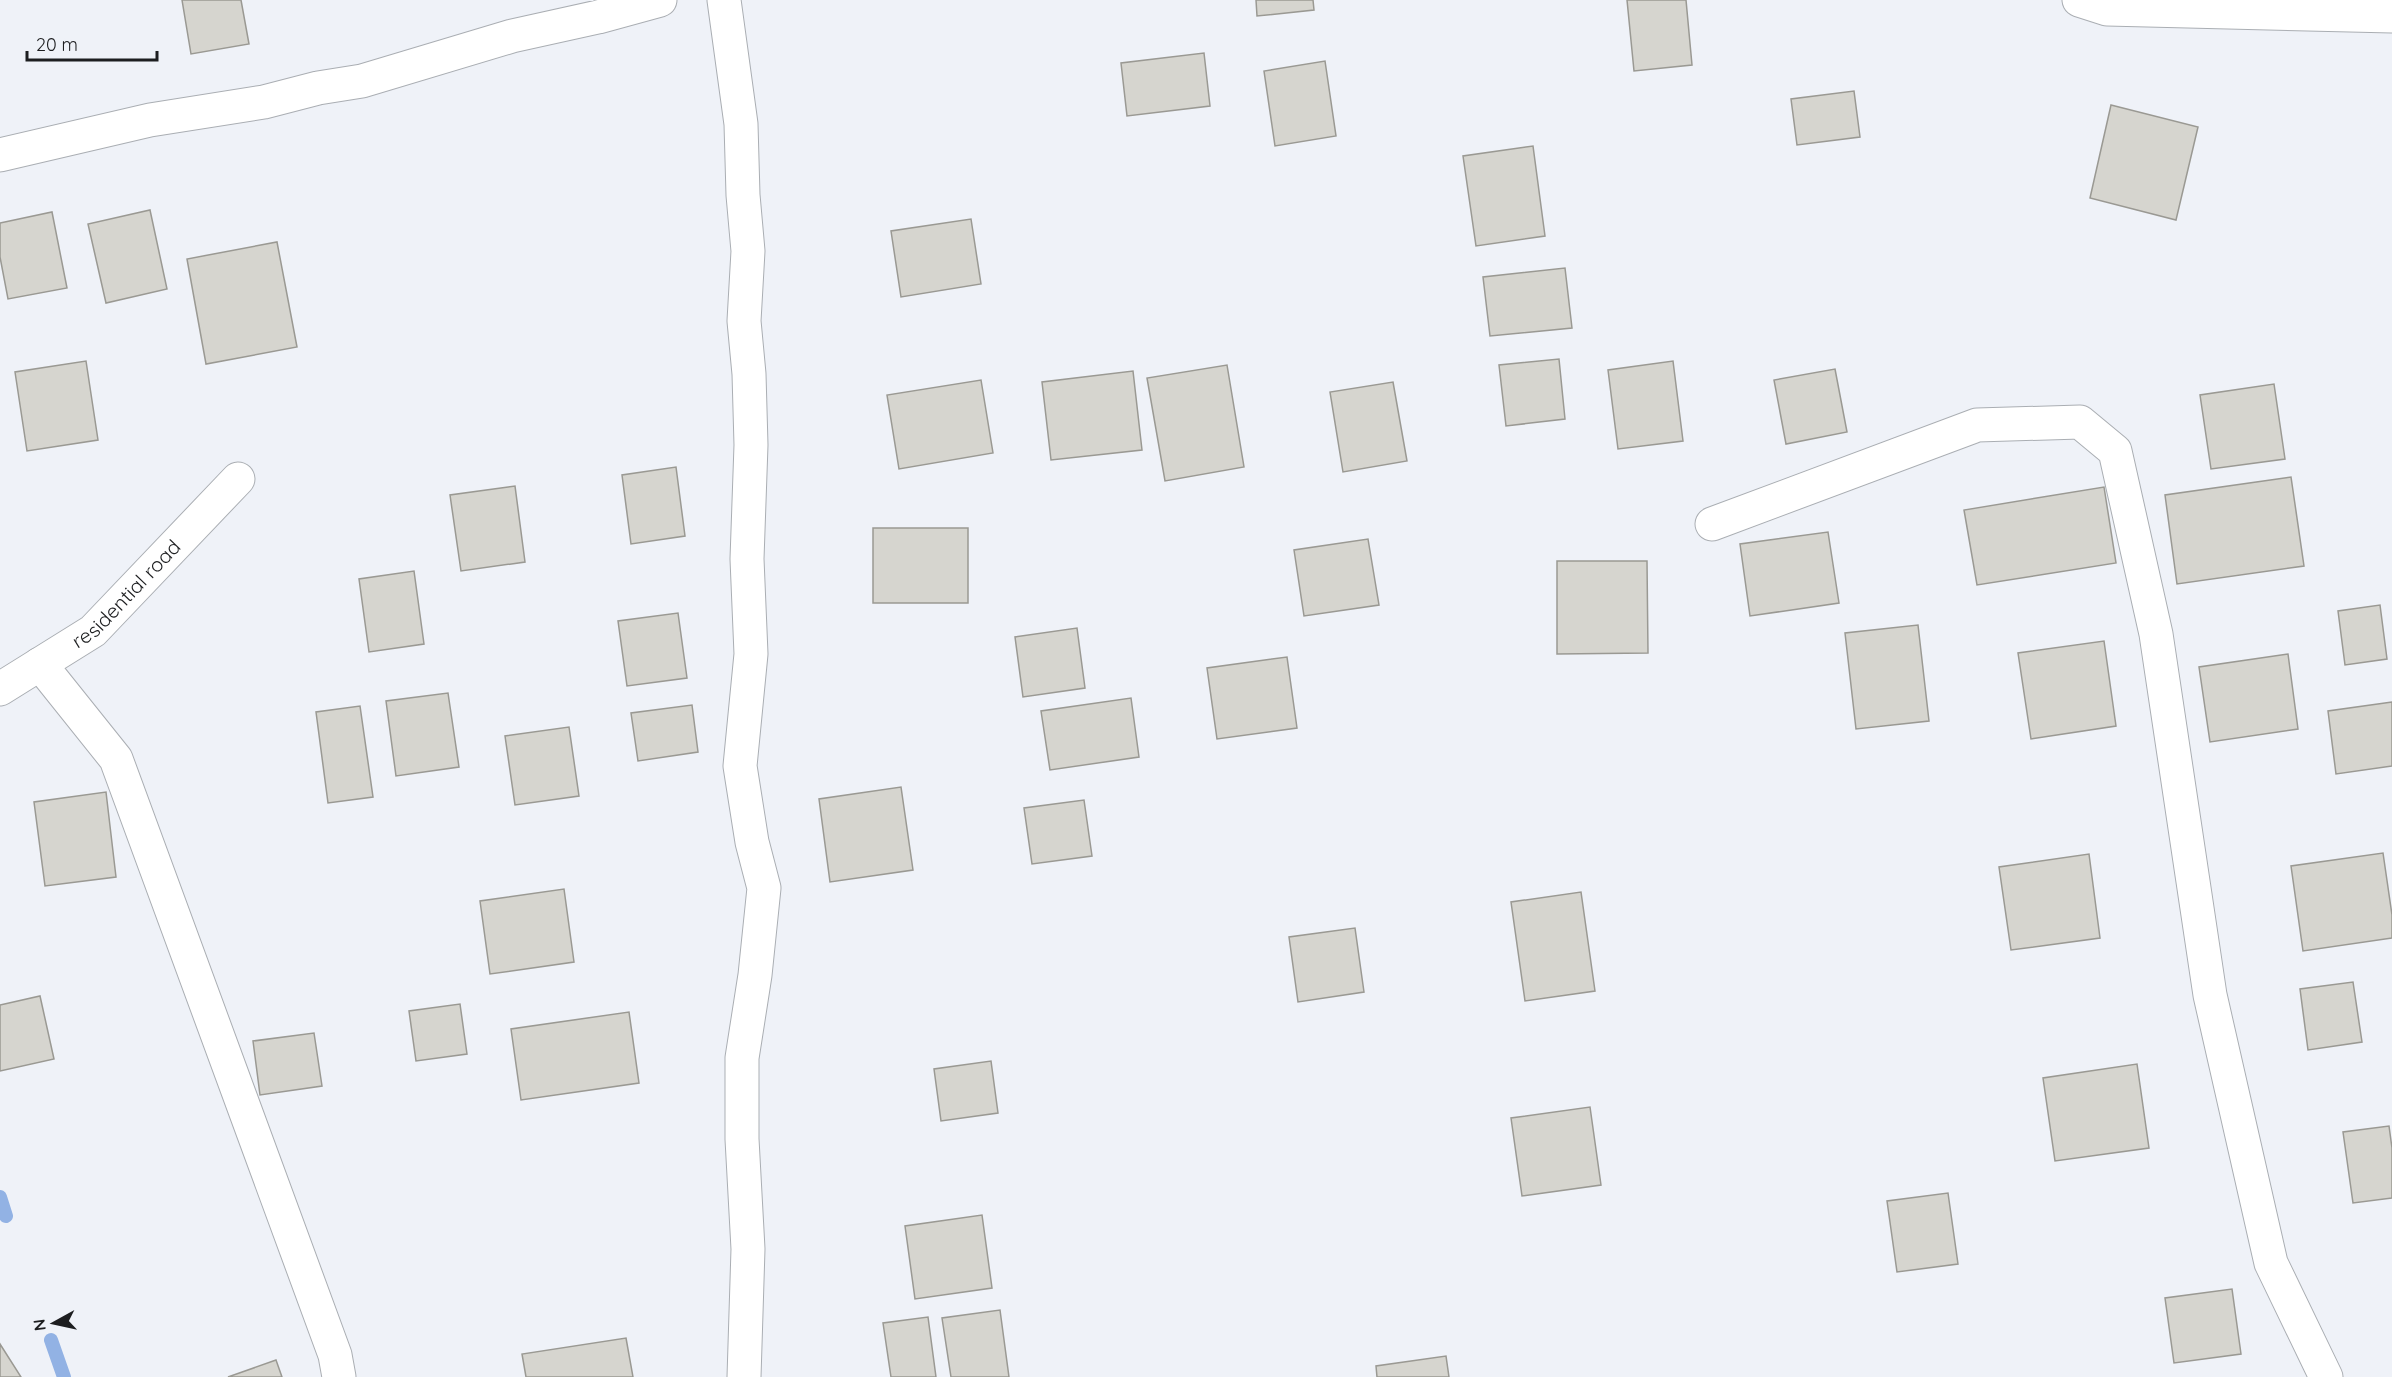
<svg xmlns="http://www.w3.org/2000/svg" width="2392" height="1377" font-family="Quicksand,sans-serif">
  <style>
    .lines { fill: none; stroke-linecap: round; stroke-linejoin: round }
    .stream { stroke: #92b2e4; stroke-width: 14 }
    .building { fill: #d6d5cf; stroke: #9a9993; stroke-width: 1.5 }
    .minor-casing { stroke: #aaaeb3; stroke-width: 35 }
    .minor { stroke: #fff; stroke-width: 33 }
    .labels { text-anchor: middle; stroke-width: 5; stroke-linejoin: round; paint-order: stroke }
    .street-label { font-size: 20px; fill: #1d1e20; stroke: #eff2f8 }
  </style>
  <rect width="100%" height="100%" fill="#eff2f8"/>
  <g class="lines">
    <!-- stream -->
    <path class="stream" d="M0 1197 6 1216
      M51 1340 64 1377"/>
  </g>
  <!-- building -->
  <path class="building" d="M182 0H241L249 44 191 54Z
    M1256 0H1313L1314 10 1257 16Z
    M1627 0H1686L1692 65 1634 71Z
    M1204 53 1210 106 1127 116 1121 63Z
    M1325 61 1336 136 1275 146 1264 71Z
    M1854 91 1860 137 1797 145 1791 99Z
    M2111 105 2198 127 2176 220 2090 198Z
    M1533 146 1545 236 1476 246 1463 156Z
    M150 210 167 289 106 303 88 224Z
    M52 212 67 288 8 299 0 257V223Z
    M971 219 981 284 901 297 891 231Z
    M277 242 297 347 206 364 187 259Z
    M1565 268 1572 328 1490 336 1483 277Z
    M1559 359 1565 419 1506 426 1499 365Z
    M86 361 98 440 27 451 15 372Z
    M1673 361 1683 441 1618 449 1608 370Z
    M1227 365 1244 467 1165 481 1147 378Z
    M1835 369 1847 432 1786 444 1774 380Z
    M1133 371 1142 450 1051 460 1042 382Z
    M981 380 993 453 899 469 887 395Z
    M1393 382 1407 461 1343 472 1330 392Z
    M2274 384 2285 459 2211 469 2200 395Z
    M676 467 685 536 631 544 622 475Z
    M2291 477 2304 566 2177 584 2165 495Z
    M515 486 525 562 461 571 450 495Z
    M2104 487 2116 563 1977 585 1964 510Z
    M873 528H968V603H873Z
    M1828 532 1839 603 1750 616 1740 544Z
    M1368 539 1379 605 1304 616 1294 550Z
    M1557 561H1647L1648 653 1557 654Z
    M414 571 424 644 369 652 359 579Z
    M2380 605 2387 659 2345 665 2338 611Z
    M678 613 687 678 627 686 618 621Z
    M1918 625 1929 721 1856 729 1845 633Z
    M1077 628 1085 688 1023 697 1015 637Z
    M2104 641 2116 726 2031 739 2018 653Z
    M2288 654 2298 729 2210 742 2199 667Z
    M1287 657 1297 728 1217 739 1207 668Z
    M448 693 459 767 396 776 386 701Z
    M1131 698 1139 757 1050 770 1041 711Z
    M2392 702V766L2336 774 2328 711Z
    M692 705 698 752 638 761 631 713Z
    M360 706 373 797 328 803 316 712Z
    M569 727 579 796 515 805 505 736Z
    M901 787 913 870 830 882 819 799Z
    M106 792 116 877 45 886 34 802Z
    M1084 800 1092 856 1032 864 1024 808Z
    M2383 853 2392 915V938L2303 951 2291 866Z
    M2089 854 2100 938 2011 950 1999 867Z
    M564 889 574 962 490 974 480 901Z
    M1581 892 1595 991 1525 1001 1511 902Z
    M1355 928 1364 992 1298 1002 1289 937Z
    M2353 982 2362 1042 2308 1050 2300 989Z
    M40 996 54 1059 0 1071V1005Z
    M460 1004 467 1054 416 1061 409 1011Z
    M629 1012 639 1083 521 1100 511 1029Z
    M314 1033 322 1086 260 1095 253 1041Z
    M991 1061 998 1113 941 1121 934 1069Z
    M2137 1064 2149 1148 2055 1161 2043 1078Z
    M1590 1107 1601 1185 1522 1196 1511 1118Z
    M2389 1126 2392 1148V1198L2353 1203 2343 1132Z
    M1948 1193 1958 1264 1897 1272 1887 1201Z
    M982 1215 992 1288 915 1299 905 1226Z
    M2232 1289 2241 1354 2174 1363 2165 1298Z
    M1000 1310 1009 1377H951L942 1318Z
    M928 1317 936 1377H891L883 1323Z
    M626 1338 633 1377H526L522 1354Z
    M0 1344 21 1377H0Z
    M1446 1356 1449 1377H1377L1376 1366Z
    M276 1360 282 1377H228Z"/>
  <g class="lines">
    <!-- minor casing -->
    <g class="minor-casing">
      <g id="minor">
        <path d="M724 0 741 124 743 195 748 251 744 321 749 374 751 445 747 559 751 654 740 766 752 842 764 888 755 975 742 1058V1139L748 1249 744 1377"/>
        <path d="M2079 0 2107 9 2392 16"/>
        <path d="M0 155 150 120 264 102 318 88 362 81 512 36 598 17 660 0"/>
        <path d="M1712 524 1977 425 2080 422 2115 451 2156 634 2210 995 2271 1263 2326 1377"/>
        <path d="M40 664 116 759 335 1355 339 1377"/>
        <path id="s1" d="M0 689 93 631 238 479"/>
      </g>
    </g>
    <!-- minor -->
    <use href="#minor" class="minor"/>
  </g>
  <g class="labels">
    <!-- street labels -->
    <g class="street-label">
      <text dy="7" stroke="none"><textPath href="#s1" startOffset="159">residential road</textPath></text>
    </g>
  </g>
  <!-- north arrow -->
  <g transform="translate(54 1323) rotate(262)" stroke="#eff2f8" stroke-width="4.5" paint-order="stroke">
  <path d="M0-4.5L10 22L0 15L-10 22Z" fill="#1d1e20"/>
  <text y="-9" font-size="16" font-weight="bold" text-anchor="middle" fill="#1d1e20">N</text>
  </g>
  <!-- scale -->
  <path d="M27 51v9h130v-9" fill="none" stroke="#1d1e20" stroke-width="3"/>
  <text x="36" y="51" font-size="18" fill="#1d1e20" stroke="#eff2f8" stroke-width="4.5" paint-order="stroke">20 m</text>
</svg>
